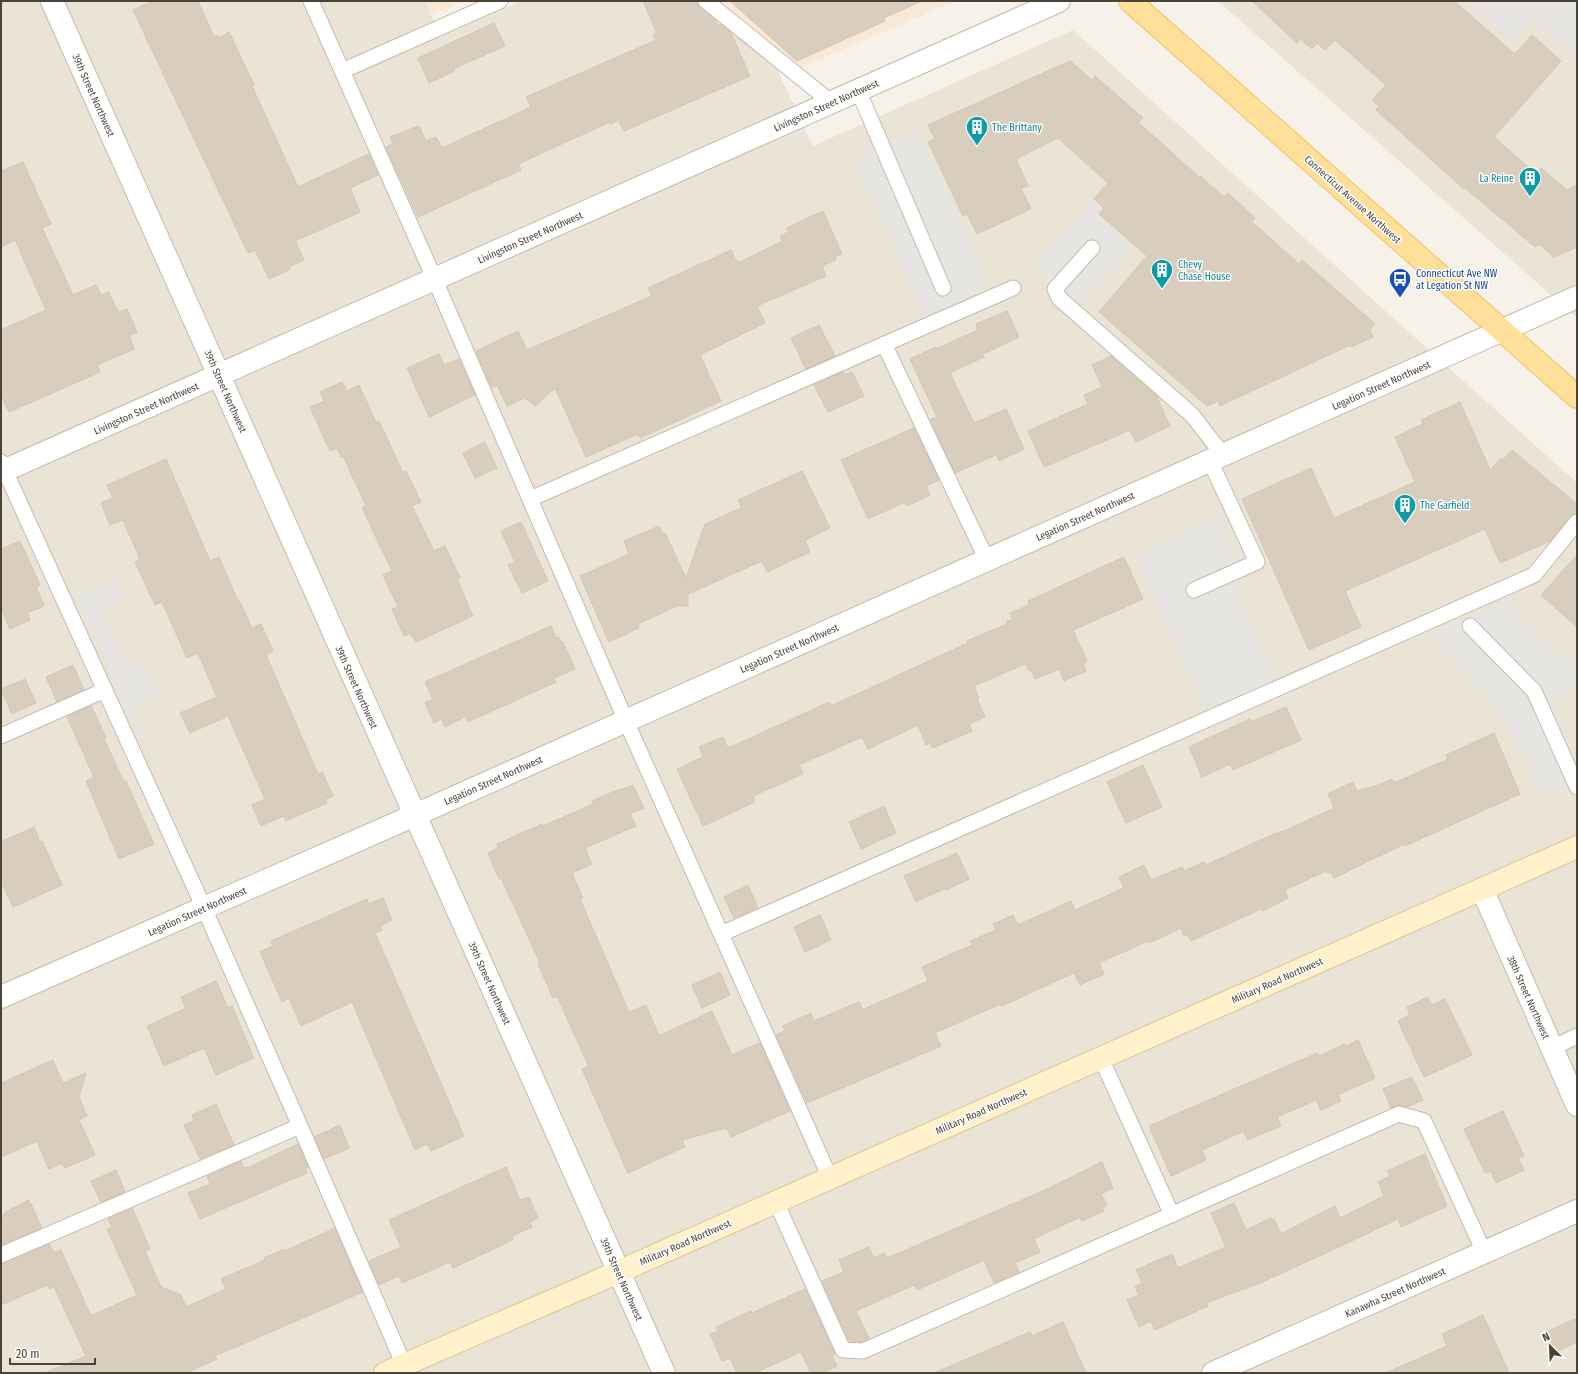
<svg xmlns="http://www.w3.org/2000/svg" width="1578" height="1374" font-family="'Fira Sans Condensed',sans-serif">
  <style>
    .residential { fill: #eae4d7 }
    .commercial { fill: #f9e8d4 }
    .parking { fill: #e7e5e1 }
    .building { fill: #d9cebe; stroke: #d4c6b0 }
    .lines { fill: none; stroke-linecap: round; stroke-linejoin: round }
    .service-casing { stroke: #c3baab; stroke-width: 17 }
    .minor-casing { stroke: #c3baab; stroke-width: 24 }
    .secondary-casing { stroke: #dac795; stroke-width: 24 }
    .primary-casing { stroke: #efc15f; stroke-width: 24 }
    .service { stroke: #fff; stroke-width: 15 }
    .minor { stroke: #fff; stroke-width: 22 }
    .secondary { stroke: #fff1cb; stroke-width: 22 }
    .primary { stroke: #ffe09a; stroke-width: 22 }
    .labels { text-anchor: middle; stroke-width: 3; stroke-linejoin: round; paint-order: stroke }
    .street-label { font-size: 10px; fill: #4b4337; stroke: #fff }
    .culture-label { font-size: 10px; fill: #0d838f; stroke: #fff; text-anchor: start }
    .transit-label { font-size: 10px; fill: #164399; stroke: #fff; text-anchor: start }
  </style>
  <rect width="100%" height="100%" fill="#f6f2ea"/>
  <!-- residential -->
  <path class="residential" d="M1 1H425L441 37 521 1H701L774 63 813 146 1073 30 1577 483V1373H1Z
    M1218 1H1577V318Z"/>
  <!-- commercial -->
  <path class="commercial" d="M425 1H464L432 15Z
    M722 1H955L800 68Z"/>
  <!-- parking -->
  <path class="parking" d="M1466 1H1577V50L1573 56 1532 19 1512 42Z
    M918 129 990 287 925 317 853 158Z
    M1094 199 1139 241 1081 306 1033 264Z
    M1215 518 1244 586 1238 601 1276 681 1206 711 1135 555Z
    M115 578 123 598 100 608 127 669 145 661 160 695 135 706 142 722 134 725 76 595Z
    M1511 600 1516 605 1513 611 1517 617 1577 669V685L1550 699 1577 760V790L1571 787 1562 788 1542 797 1524 757 1497 710 1431 634Z"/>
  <!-- building -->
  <path class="building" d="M153 1H198L214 37 218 35 219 38 229 32 254 85 252 86 298 187 369 154 378 175 350 188 360 212 295 241 304 260 289 267 290 269 269 279 255 250 248 253 133 10Z
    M643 1H697L700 8 715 20 718 26 720 24 731 33 750 76 624 131 618 120 611 124 610 122 518 164 521 170 418 217 386 147 393 143 390 137 419 126 426 141 436 137 442 148 531 107 526 97 656 40 653 35 657 33Z
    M730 1H922L884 18 885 21 797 61Z
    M1252 1H1454L1515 54 1532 35 1561 61 1494 137 1536 174 1541 168 1567 190 1577 185V247L1554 257 1539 244 1535 247 1465 188 1464 189 1376 110 1379 106 1372 100 1386 85 1335 40 1325 50 1317 43 1312 49 1300 39 1297 43Z
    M494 23 505 46 453 69 454 71 429 83 418 58Z
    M1070 61 1092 80 1095 76 1143 118 1138 122 1199 177 1200 176 1224 197 1228 193 1255 218 1251 221 1299 264 1302 260 1375 324 1370 330 1373 337 1351 347 1350 345 1220 406 1218 401 1207 406 1099 312 1147 256 1099 214 1104 208 1094 199 1108 183 1058 138 1016 159 1028 186 1021 188 1031 209 977 234 967 214 963 216 928 142 935 139 928 125Z
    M23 162 51 224 42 228 73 295 96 285 101 295 109 292 118 312 127 309 137 332 129 336 134 349 97 365 100 372 9 412 1 395V330L46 310 15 240 1 247V171Z
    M823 211 842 254 835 257 836 260 822 266 826 276 757 306 765 323 700 355 721 401 640 438 638 434 586 457 555 388 535 406 525 398 507 406 497 385 492 388 476 351 518 331 527 350 652 296 648 288 731 250 736 261 737 260 738 263 783 241 780 236 789 232 787 228Z
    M1007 311 1019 337 983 354 984 357 950 373 974 423 1006 409 1024 449 999 461 996 455 955 473 930 420 937 417 910 359 936 347V349L978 330 976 324Z
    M819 325 835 356 806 369 791 338Z
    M439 354 444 365 459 359 475 395 429 417 407 368Z
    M1111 356 1156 395 1170 426 1136 442 1130 430 1044 467 1028 431 1088 404 1084 395 1102 387 1092 365Z
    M843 372 844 375 852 372 864 396 828 412 814 385Z
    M342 382 347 391 359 385 376 422 379 421 403 473 406 471 421 502 412 506 434 551 445 546 460 578 457 579 473 616 416 642 410 633 404 636 392 609 398 607 383 575 392 571 362 508 366 506 343 456 341 457 337 448 330 451 310 407 324 401 320 392Z
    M1460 402 1490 470 1501 458 1503 460 1512 450 1577 504V513L1570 516 1550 541 1500 563 1485 529 1345 591 1361 627 1309 650 1242 499 1311 468 1334 518 1415 482 1395 437 1423 424 1421 420Z
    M914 428 939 480 926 486 930 495 907 506 905 502 868 519 841 460Z
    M485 442 497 468 475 478 463 453Z
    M166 459 210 561 219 557 238 601 239 600 252 628 261 624 273 651 266 655 318 774 322 772 333 796 325 799 327 803 286 821 284 816 261 826 252 805 265 799 228 716 190 733 180 713 217 697 198 653 187 658 162 602 155 605 135 562 140 559 123 520 110 525 101 503 113 498 107 485Z
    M802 471 830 528 805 540 810 552 767 572 762 561 688 594V606H677L638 624 639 628 609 642 580 576 629 554 624 541 659 526 663 534 665 533 686 578 705 524 739 509 741 507 738 500Z
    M521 522 548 581 522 593 508 565 515 562 501 531Z
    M20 541 40 585 36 587 44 606 27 613 30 620 10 629 1 608V549Z
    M1577 555V627L1541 595Z
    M1124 557 1143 599 1073 630 1087 661 1083 663 1086 671 1064 681 1059 669 1035 679 1031 670 1029 671 1025 664 974 686 979 698 977 699 985 717 969 724 972 731 933 748 930 743 926 745 918 725 868 749 862 737 799 765 803 774 753 796 755 802 703 826 677 769 703 757 699 747 723 737 727 747 730 746 731 747 829 702 831 706 968 643 967 641 1007 624V621L1013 619 1010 613 1029 605 1028 601Z
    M551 626 556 638 559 637 561 642H563L575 669 554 678 556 682 468 722 465 717 445 727 442 719 434 723 425 703 433 699 425 682Z
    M73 665 84 690 57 702 46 677Z
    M25 679 36 703 12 714 1 689Z
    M91 706 106 737 104 739 124 782 126 781 154 844 119 859 86 781 94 777 67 717Z
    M1286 707 1301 740 1233 770 1230 764 1202 777 1189 747 1250 719 1251 722Z
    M1494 733 1520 794 1405 846 1404 844 1334 878 1331 872 1327 873 1326 871 1285 890 1288 898 1262 911 1261 909 1191 941 1188 935 1184 936 1181 928 1149 943 1148 941 1099 963 1104 974 1080 985 1074 973 1002 1006 1000 1004 935 1033 941 1046 807 1103 776 1035 785 1031 783 1026 811 1013 814 1021 859 1002 862 1009H864L928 981 922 967 972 945 970 941 996 930 993 924 1013 915 1018 925 1071 901 1075 910 1124 888 1119 877 1144 865 1151 880 1182 867 1184 871 1204 862 1206 865 1276 833V834L1289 829 1334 808 1328 794 1353 782 1357 791 1379 785 1392 779 1394 783 1448 759 1446 755Z
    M1143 765 1162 807 1126 823 1107 782Z
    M633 785 644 808 630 814 636 826 585 848 592 864 572 873 583 898 580 899 629 1012 646 1005 659 1036 712 1011 732 1055 760 1043 790 1111 731 1137 726 1128 682 1140 685 1147 628 1173 582 1069 589 1067 557 996 553 998 538 964 540 963 501 878 499 879 488 853 498 848 497 844 542 824 543 826 593 804 592 801 620 789 621 790Z
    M884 806 896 833 861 849 849 822Z
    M34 827 40 842 42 841 62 885 13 907 1 881V842Z
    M957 853 969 879 946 890V888L916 902 904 876Z
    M748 885 758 908 734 918 724 897Z
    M383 898 392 920 380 926 382 930 375 933 464 1136 431 1151 427 1144 415 1150 352 1002 301 1026 289 998 282 1002 260 952 273 946 271 941 367 899 369 904Z
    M820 915 831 940 805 952 794 927Z
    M720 972 730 995 702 1008 692 985Z
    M216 981 228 1008 232 1006 254 1058 216 1075 204 1048 164 1066 147 1026 186 1008 181 997Z
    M1428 997 1432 1005 1445 999 1472 1055 1424 1077 1398 1021 1410 1015 1407 1007Z
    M1358 1040 1375 1078 1338 1095 1341 1101 1321 1110 1316 1100 1277 1117 1281 1126 1248 1140 1244 1132H1242L1202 1150 1206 1160 1171 1176 1149 1126 1317 1053 1319 1056 1345 1044 1346 1046Z
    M53 1060 63 1083 86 1073 79 1097 87 1116 79 1120 95 1155 65 1168 62 1163 49 1169 37 1141 1 1157V1083Z
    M1412 1077 1423 1100 1407 1107 1401 1105 1391 1108 1383 1089Z
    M216 1104 234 1145 200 1159 184 1125 194 1121 192 1115Z
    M1503 1111 1524 1156 1518 1158 1524 1170 1496 1183 1491 1171 1485 1173 1464 1129Z
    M340 1125 349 1148 324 1159 314 1137Z
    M298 1144 308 1167 305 1168 307 1173 200 1219 188 1193 210 1184 207 1176 241 1161 244 1168 246 1167 247 1168Z
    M1425 1154 1447 1206 1401 1227 1398 1219 1339 1247 1260 1283 1206 1303 1208 1306 1155 1330 1151 1321 1139 1327 1127 1300 1139 1295 1135 1287 1142 1283 1136 1270 1172 1254 1178 1268 1226 1247 1211 1213 1234 1203 1246 1230 1271 1218 1272 1220 1274 1219 1281 1234 1335 1206 1340 1218 1384 1196 1378 1182 1390 1176 1387 1171Z
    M1102 1162 1113 1188 1101 1194 1107 1205 1102 1208 1104 1211 1082 1221 1080 1217 1034 1239 1040 1252 1015 1263 1019 1272 994 1283 984 1260 917 1290 914 1285 856 1311 869 1338 860 1342 849 1341 822 1281 844 1272 839 1260 869 1247 874 1258 885 1253 887 1258 1045 1190Z
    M506 1167 520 1200 529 1197 538 1218 530 1222 532 1227 512 1236 513 1240 453 1268 450 1262 402 1283 399 1276 379 1285 369 1261 401 1247 389 1220Z
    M116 1170 125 1192 101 1202 91 1181Z
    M29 1200 42 1228 1 1245V1217L6 1214 5 1212Z
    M132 1208 150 1249 145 1251 161 1287 181 1295 186 1307 226 1289 221 1279 265 1260 264 1258 284 1249 285 1251 335 1228 363 1292 215 1356 217 1359 186 1373H45L86 1356 54 1287 49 1289 47 1285 1 1305V1264L49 1244 54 1253 61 1250 91 1316 137 1295 107 1229 112 1227 108 1219Z
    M805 1289 835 1354 832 1355 837 1366 822 1373H811L801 1352 755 1373H737L730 1358 722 1361 710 1334 718 1331 716 1327 751 1311 752 1313Z
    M1483 1315 1509 1373H1386L1447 1346 1442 1334Z
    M1577 1318V1342L1553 1353 1544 1333Z
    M1063 1322 1086 1373H934L1030 1332 1032 1336Z"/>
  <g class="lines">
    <!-- service casing -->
    <g class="service-casing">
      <path id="service" d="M311 1 435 280 626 721 830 1178
        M706 1 832 103
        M342 71 500 1
        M858 90 943 288
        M1092 248 1055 289 1059 298 1192 415 1223 455
        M884 344 987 560
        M1 462 204 908 300 1126 1 1255
        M530 499 1013 288
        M1194 590 1257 562 1210 461
        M1470 626 1534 691 1577 787
        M1 736 105 690
        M721 934 1534 575 1577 522
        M1552 1048 1577 1036
        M1101 1058 1172 1215
        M300 1126 404 1365
        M776 1202 843 1350 863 1351 1399 1114 1424 1121 1484 1252"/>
    </g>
    <!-- minor casing -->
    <g class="minor-casing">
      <path id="minor" d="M52 1 664 1373
        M1 472 1059 1
        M1482 889 1577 1105
        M1 997 388 827 1577 297
        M1213 1373 1577 1211"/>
    </g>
    <!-- secondary casing -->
    <g class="secondary-casing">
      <path id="secondary" d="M385 1373 591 1284 1577 847"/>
    </g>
    <!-- primary casing -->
    <g class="primary-casing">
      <path id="primary" d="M1130 1 1577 397"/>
    </g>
    <!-- service -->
    <use href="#service" class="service"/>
    <!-- minor -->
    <use href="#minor" class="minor"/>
    <!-- secondary -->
    <use href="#secondary" class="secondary"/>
    <!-- primary -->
    <use href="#primary" class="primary"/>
  </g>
  <!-- icons -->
  <defs>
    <g id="building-pin" transform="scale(1.15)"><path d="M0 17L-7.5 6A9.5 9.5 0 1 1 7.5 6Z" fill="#0f9aa8" stroke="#fff"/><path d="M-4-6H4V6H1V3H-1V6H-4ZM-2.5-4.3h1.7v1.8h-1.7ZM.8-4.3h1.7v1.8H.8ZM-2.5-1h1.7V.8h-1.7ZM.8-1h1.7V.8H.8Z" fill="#fff"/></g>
    <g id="bus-pin" transform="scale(1.15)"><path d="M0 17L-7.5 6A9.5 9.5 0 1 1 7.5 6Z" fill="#1a4fb4" stroke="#fff"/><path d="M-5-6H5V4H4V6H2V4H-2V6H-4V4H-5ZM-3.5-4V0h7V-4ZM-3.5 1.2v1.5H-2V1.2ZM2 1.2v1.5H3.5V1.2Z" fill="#fff"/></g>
  </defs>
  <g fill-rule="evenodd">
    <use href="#building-pin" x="977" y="127"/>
    <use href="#building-pin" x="1530" y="178"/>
    <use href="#building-pin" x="1162" y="270"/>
    <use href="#bus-pin" x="1400" y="279"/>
    <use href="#building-pin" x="1405" y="505"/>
  </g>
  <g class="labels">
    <!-- street labels -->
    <g class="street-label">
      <text transform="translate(94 95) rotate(66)" y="4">39th Street Northwest</text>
      <text transform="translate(826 105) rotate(-24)" y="4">Livingston Street Northwest</text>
      <text transform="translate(1353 199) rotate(42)" y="4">Connecticut Avenue Northwest</text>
      <text transform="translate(530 237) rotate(-24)" y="4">Livingston Street Northwest</text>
      <text transform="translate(1381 385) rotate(-24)" y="4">Legation Street Northwest</text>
      <text transform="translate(226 391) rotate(66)" y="4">39th Street Northwest</text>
      <text transform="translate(146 408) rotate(-24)" y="4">Livingston Street Northwest</text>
      <text transform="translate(1085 516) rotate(-24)" y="4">Legation Street Northwest</text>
      <text transform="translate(789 648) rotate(-24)" y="4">Legation Street Northwest</text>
      <text transform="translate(357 687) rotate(66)" y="4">39th Street Northwest</text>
      <text transform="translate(493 780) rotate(-24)" y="4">Legation Street Northwest</text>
      <text transform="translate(197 911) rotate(-24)" y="4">Legation Street Northwest</text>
      <text transform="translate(1277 980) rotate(-24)" y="4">Military Road Northwest</text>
      <text transform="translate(490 983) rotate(66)" y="4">39th Street Northwest</text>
      <text transform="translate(1529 997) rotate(66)" y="4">38th Street Northwest</text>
      <text transform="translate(981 1111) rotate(-24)" y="4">Military Road Northwest</text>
      <text transform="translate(685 1242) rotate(-24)" y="4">Military Road Northwest</text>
      <text transform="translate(622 1279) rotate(66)" y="4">39th Street Northwest</text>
      <text transform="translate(1395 1292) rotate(-24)" y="4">Kanawha Street Northwest</text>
    </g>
    <!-- culture labels -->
    <g class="culture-label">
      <text x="992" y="131">The Brittany</text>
      <text x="1514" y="182" text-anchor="end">La Reine</text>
      <text x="1178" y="268">Chevy<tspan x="1178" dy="12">Chase House</tspan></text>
      <text x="1420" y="509">The Garfield</text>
    </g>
    <!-- transit labels -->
    <g class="transit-label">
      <text x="1416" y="277">Connecticut Ave NW<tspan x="1416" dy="12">at Legation St NW</tspan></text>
    </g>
  </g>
  <!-- border -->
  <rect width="1578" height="1374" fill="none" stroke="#4b4337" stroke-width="4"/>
  <!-- north arrow -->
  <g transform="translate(1550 1346) rotate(336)" stroke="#ffffff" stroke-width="3" paint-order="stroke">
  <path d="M0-3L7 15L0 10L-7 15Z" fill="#4b4337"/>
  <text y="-6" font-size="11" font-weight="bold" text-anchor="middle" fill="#4b4337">N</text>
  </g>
  <!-- scale -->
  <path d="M10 1358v6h85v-6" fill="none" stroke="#4b4337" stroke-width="2"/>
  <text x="16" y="1358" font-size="12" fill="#4b4337" stroke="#ffffff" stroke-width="3" paint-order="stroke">20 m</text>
</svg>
